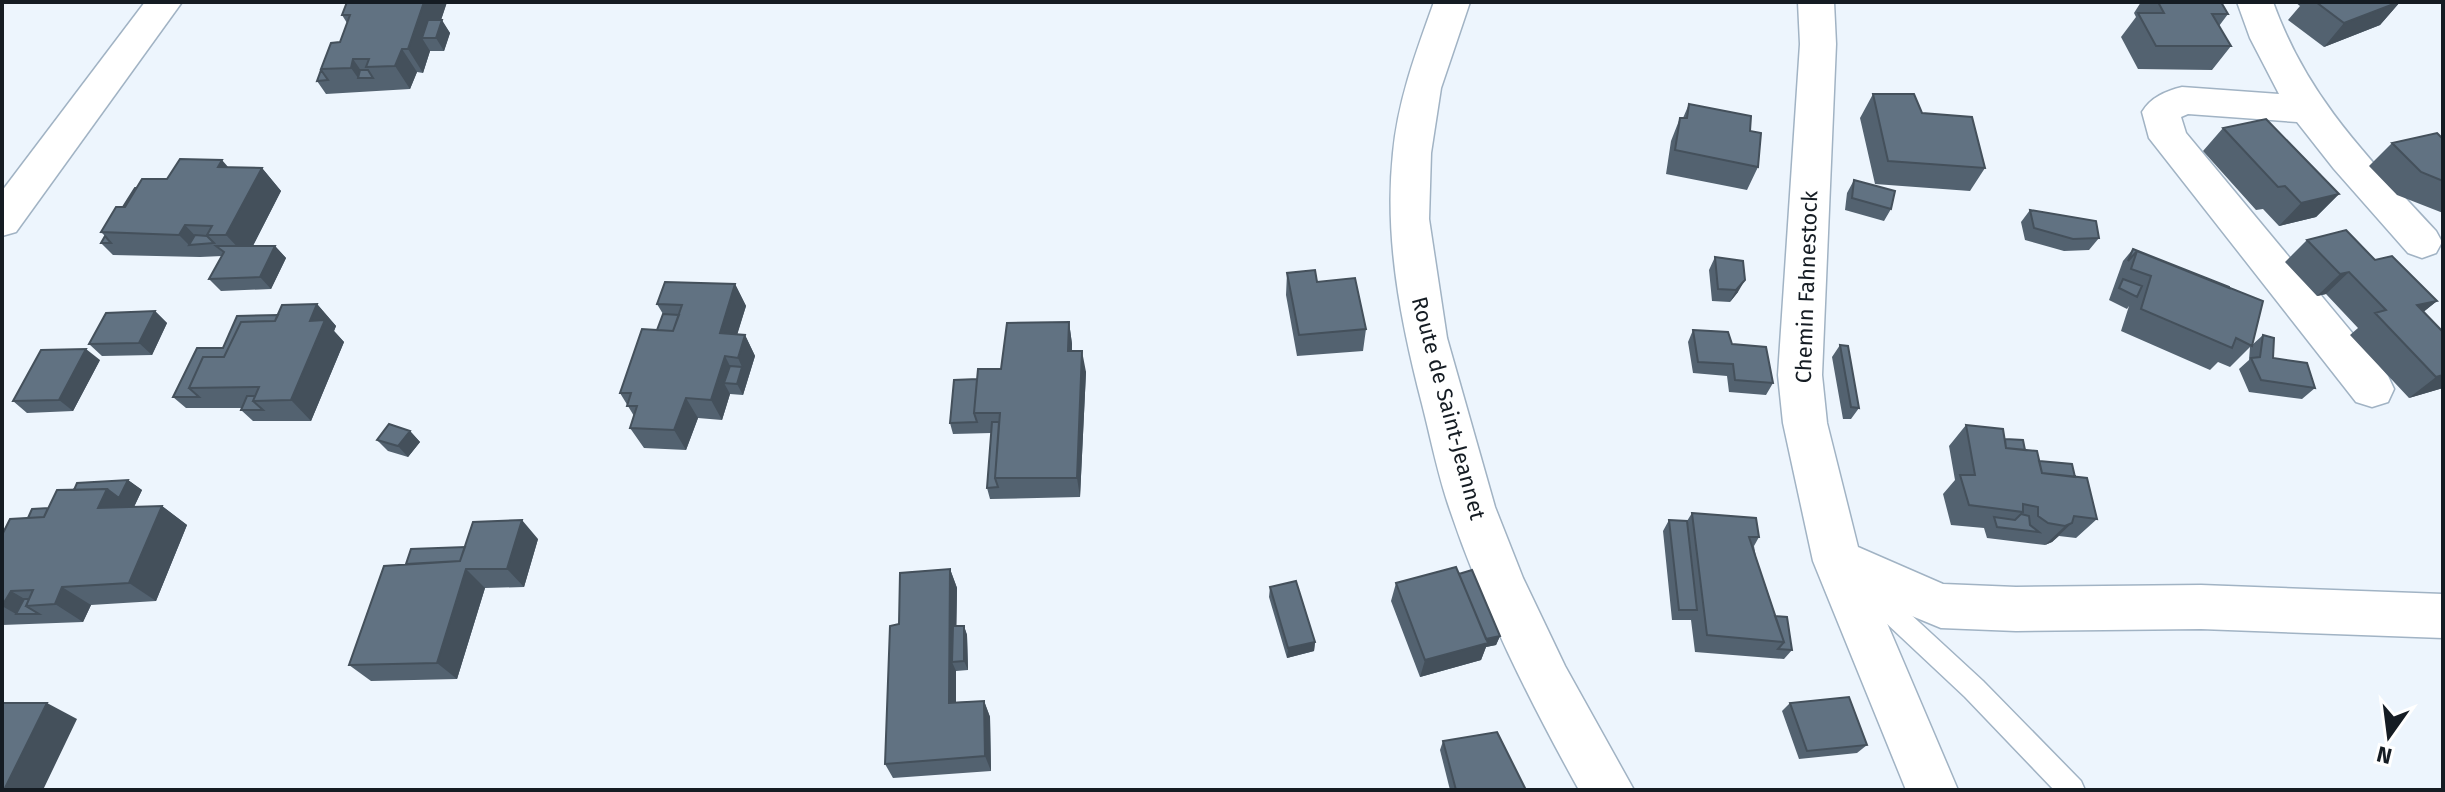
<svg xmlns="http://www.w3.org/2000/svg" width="2445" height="792" font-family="'Fira Sans',sans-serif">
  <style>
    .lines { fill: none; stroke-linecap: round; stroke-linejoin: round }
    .service-casing { stroke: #a1b3c4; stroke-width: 3 }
    .minor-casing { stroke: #a1b3c4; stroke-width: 3 }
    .tertiary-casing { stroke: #a1b3c4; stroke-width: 3 }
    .secondary-casing { stroke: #a1b3c4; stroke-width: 3 }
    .service { fill: #fff; fill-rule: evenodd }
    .minor { fill: #fff; fill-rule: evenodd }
    .tertiary { fill: #fff; fill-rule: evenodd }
    .secondary { fill: #fff; fill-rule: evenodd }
    .wall { fill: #536270 }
    .shaded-wall { fill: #44505b }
    .building { fill: #617282; stroke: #44505b; stroke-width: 2 }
    .labels { text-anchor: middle; stroke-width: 6; stroke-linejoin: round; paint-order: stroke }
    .street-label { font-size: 22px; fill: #151c23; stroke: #fff }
  </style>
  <rect width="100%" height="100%" fill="#edf5fd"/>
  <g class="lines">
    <!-- service casing -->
    <g class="service-casing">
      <path id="service" d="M1861 573 1869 576 1983 681 2081 781 2085 790H2054L1965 697 1853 592 1849 584 1853 576Z"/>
    </g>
    <!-- minor casing -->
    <g class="minor-casing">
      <path id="minor" d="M1798 2H1834L1836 44 1822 375 1827 423 1858 547 1943 584 2016 587 2201 585 2443 594V638L2201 629 2016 631 1941 628 1878 602 1958 790H1906L1813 561 1783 423 1778 375 1800 44Z
        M2237 2H2273C2308 99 2368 157 2436 231L2442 242 2436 253 2422 258 2408 253 2334 169 2297 122 2188 114 2181 117 2186 133 2388 376 2394 389 2388 402 2372 407 2356 402 2149 138 2142 112C2151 97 2166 91 2182 87L2279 94 2250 38Z"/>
    </g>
    <!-- tertiary casing -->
    <g class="tertiary-casing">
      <path id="tertiary" d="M145 2H182L16 232 2 236V191Z"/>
    </g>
    <!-- secondary casing -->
    <g class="secondary-casing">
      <path id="secondary" d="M1434 2H1470L1441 88 1431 153 1429 219 1447 338 1495 507 1523 578 1565 666 1634 790H1579C1529 700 1483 608 1450 510 1438 476 1431 439 1422 404 1401 323 1384 238 1393 153 1398 100 1416 52 1434 2Z"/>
    </g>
    <!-- service -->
    <use href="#service" class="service"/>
    <!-- minor -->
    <use href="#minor" class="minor"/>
    <!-- tertiary -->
    <use href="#tertiary" class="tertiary"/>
    <!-- secondary -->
    <use href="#secondary" class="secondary"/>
  </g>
  <!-- wall -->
  <path class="wall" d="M447 2 441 20 450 33 444 51H430L423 73 417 72 410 89 326 94 317 81 331 43 340 42 347 23 342 15Z
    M2141 2H2158L2228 14 2219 26 2231 46 2212 70 2138 69 2121 37 2136 17 2134 13Z
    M2295 2H2400L2380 25 2324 47 2288 20 2300 6Z
    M1873 94 1922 113 1985 168 1970 191 1875 184 1860 118Z
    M1689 104 1758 167 1747 190 1666 174 1671 141 1680 118H1683Z
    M2223 128 2339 194 2316 217 2279 226 2263 209 2256 210 2203 151Z
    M2443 139V213L2397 195 2369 166 2392 143Z
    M228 167 262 168 281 191 253 246H275L286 258 271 289 221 291 209 279 222 256 200 257 113 255 101 243 105 236 101 232 123 207 167 179Z
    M1854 180 1891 209 1884 221 1845 210 1847 193Z
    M2030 210 2099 238 2089 250 2064 251 2025 240 2021 222Z
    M2307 240 2375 260 2437 301 2423 312 2443 332V388L2409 398 2350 335 2358 328 2326 294 2317 296 2285 262Z
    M2133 249 2252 345 2263 335 2273 358 2315 388 2302 399 2249 392 2239 369 2249 360 2250 347 2230 367 2218 362 2210 370 2121 331 2129 306 2127 309 2109 300 2123 261Z
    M1715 257 1738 292 1730 302 1712 301 1709 270Z
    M1287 273 1366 329 1363 351 1297 356 1286 295Z
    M735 284 746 306 737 334 745 335 755 356 743 395 730 394 722 420 698 418 686 450 644 448 630 428 634 416 620 393 657 330 663 314 657 304Z
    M317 304 336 326 334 331 344 342 311 421H253L241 410 242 408H186L173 397 278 315Z
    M155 311 167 323 152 355 102 356 89 344Z
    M1069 322 1072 344V351L1086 372 1080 497 990 499 987 488 991 433 953 434 950 423 977 379 1001 369Z
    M1693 330 1732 344 1773 383 1766 395 1729 392 1727 376 1693 373 1688 342Z
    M1840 345 1859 408 1851 419H1843L1832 357Z
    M100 360 73 411 27 413 13 401Z
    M1966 425 2025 450 2039 461 2075 477 2097 519 2076 538 2059 536 2052 542 2045 545 1987 538 1984 528 1951 525 1943 494 1955 480 1949 446Z
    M410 431 420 442 408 457 388 451 377 440Z
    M128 480 142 490 134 507 162 506 187 525 156 601 91 605 83 622 2 625V535L27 518 48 508 74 490Z
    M1692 513 1759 537 1754 546 1756 557 1775 616 1792 650 1784 659 1695 652 1691 620H1672L1663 531 1669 520 1687 521Z
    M538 539 524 587 485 588 457 679 371 681 349 665 406 564 465 547Z
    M950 569 957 588 956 626H964L967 635 968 670 956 671V702L984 701 990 717 991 771 893 778 885 764Z
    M1459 574 1500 636 1496 645 1486 647 1481 660 1420 677 1391 601 1396 583Z
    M1270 587 1315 642 1314 651 1287 658 1269 597Z
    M1790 703 1867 745 1857 753 1799 759 1782 711Z
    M1443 741 1526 790H1450L1440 750Z"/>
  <!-- shaded-wall -->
  <path class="shaded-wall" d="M424 2H447L435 38H422L430 51 423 73 408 49Z
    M2400 2 2380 25 2324 47 2344 23Z
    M442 20 450 33 444 51 436 38Z
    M402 49 417 72 410 89 395 66Z
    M353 59 366 78H358L351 68Z
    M222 160 242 183 218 167Z
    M262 168 281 191 247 257 226 235Z
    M2339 194 2316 217 2279 226 2301 203Z
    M185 225 203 244 189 245 179 235Z
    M275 246 286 258 271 289 260 277Z
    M2349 272 2326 294 2317 296 2340 274Z
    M1745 280 1738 292 1730 302 1736 290Z
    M735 284 746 306 731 355 720 333Z
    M2437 301 2411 322 2417 305Z
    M317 304 336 326 334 331 344 342 311 421 291 400 310 321Z
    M155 311 167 323 152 355 139 343Z
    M1069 322 1072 344 1071 372 1068 351Z
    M745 335 755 356 743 395 737 384 742 367 738 358Z
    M86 349 100 360 73 411 59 400Z
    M1082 351 1086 372 1080 497 1077 478Z
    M725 356 736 378 724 383 730 394 722 420 711 400Z
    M2443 375V388L2409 398 2436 377Z
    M686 398 698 418 686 450 674 430Z
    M410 431 420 442 408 457 398 446Z
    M128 480 142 490 124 528 98 508 107 489Z
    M162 506 187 525 156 601 129 583Z
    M522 520 538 539 524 587 507 569Z
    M2072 523 2052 542 2045 545 2065 526Z
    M466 569 485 588 457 679 437 663Z
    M950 569 957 588 956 661 952 662 956 671V719L949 703Z
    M62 587 91 605 83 622 55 604Z
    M11 591 35 605 26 606 16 614 2 606Z
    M964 626 967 635 968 670 964 661Z
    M1500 636 1496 645 1486 647 1481 660 1420 677 1425 660 1480 640Z
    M1315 642 1314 651 1287 658 1288 648Z
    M984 701 990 717 991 771 985 756Z
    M47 703 77 719 43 790H4Z"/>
  <!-- building -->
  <path class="building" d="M347 2H424L408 49H402L395 66 366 67 369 59H353L351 68 321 69 331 43 340 42 350 15H342Z
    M2158 2H2221L2228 14H2212L2231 46H2156L2138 13H2164Z
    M2316 2H2399L2344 23Z
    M428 20H442L436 38H422Z
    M321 70 328 80 317 81Z
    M360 70H368L373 78H358Z
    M1873 94H1914L1922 113 1972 117 1985 168 1888 161Z
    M1689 104 1751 116 1750 131 1761 133 1758 167 1675 150 1680 118H1687Z
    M2266 119 2339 194 2301 203 2285 186 2278 187 2223 128Z
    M2437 133 2443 139V181L2421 172 2392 143Z
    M180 159 222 160 218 167 262 168 226 235H207L212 226 185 225 179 235 101 232 116 207H125L142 179H167Z
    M1854 180 1895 191 1891 209 1852 198Z
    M135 188H136L125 207H123Z
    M2030 210 2096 221 2099 238 2073 239 2034 228Z
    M2346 230 2375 260 2392 256 2437 301 2417 305 2443 332V375L2436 377 2375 313 2386 310 2349 272 2340 274 2307 240Z
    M195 235 207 236 214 243 189 245Z
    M105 236 111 243H101Z
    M216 246H275L260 277 209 279 224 252Z
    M2133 249 2229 287V288L2137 251 2128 261Z
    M2137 251 2263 301 2252 346 2236 338 2232 348 2141 309 2151 276 2131 269Z
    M1715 257 1743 261 1745 280 1736 290 1718 289Z
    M1315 270 1317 282 1355 278 1366 329 1299 335 1287 273Z
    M2123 279 2142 286 2137 297 2119 288Z
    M665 282 735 284 720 333 745 335 738 358 725 356 711 400 686 398 674 430 630 428 637 406H627L631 393H620L642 329 673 331 682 305 657 304Z
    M317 304 310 321 325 320 291 400 253 401 259 387 189 388 203 357H224L241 322 275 321 282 305Z
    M155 311 139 343 89 344 106 313Z
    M663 314 679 315 673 331 657 330Z
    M278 315 275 321 241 322 224 357H203L189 388 199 397H173L197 348H223L237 316Z
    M1069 322 1068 351H1082L1077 478H995L1000 413H974L978 369H1001L1007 323Z
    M1693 330 1728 332 1732 344 1766 347 1773 383 1735 380 1733 364 1698 362Z
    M2263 335 2274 338 2273 358 2307 363 2315 388 2261 380 2251 358 2260 357Z
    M1840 345 1848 346 1859 408 1851 407Z
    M86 349 59 400 13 401 41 350Z
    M730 366 742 367 737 384 724 383Z
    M977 379 974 413 977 422 950 423 954 380Z
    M247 396H255L253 401 263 410H241Z
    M992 422H999L995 478 998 487 987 488Z
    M389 424 410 431 398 446 377 440Z
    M1966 425 2003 429 2006 448 2037 451 2042 473 2087 478 2097 519 2074 516 2072 523 2065 526 2048 523 2038 516V507L2023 504V512L1969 505 1960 475H1975Z
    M2005 439 2023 440 2025 450 2006 448Z
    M2039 461 2072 464 2075 477 2042 473Z
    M128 480 119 498 107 489 74 490 77 483Z
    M107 489 98 508 162 506 129 583 62 587 55 604 26 606 33 590 11 591 2 606V535L10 519 44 517 57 490Z
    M48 508 44 517 28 518 32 509Z
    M1692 513 1756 518 1759 537H1749L1784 642 1707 635Z
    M2021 514 2029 516 2030 525 2039 532 1997 527 1994 517 2015 520Z
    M522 520 507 569H466L437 663 349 665 384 566 460 561 473 522Z
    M1669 520 1687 521 1697 610H1679Z
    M465 547 460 561 406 564 411 549Z
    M1456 567 1488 643 1425 660 1396 583Z
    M950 569 949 703 984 701 985 756 885 764 890 626 899 624 900 573Z
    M1472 570 1500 636 1486 639 1459 574Z
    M1296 581 1315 642 1288 648 1270 587Z
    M24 599H29L26 606 39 614H16Z
    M1775 616 1787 617 1792 650 1778 649 1784 642Z
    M953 626H964V661L952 662Z
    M1849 697 1867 745 1807 751 1790 703Z
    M2 703H47L4 790H2Z
    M1497 732 1526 790H1456L1443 741Z"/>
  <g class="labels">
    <!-- street labels -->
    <g class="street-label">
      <text transform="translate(1806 287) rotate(-88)" y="8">Chemin Fahnestock</text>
      <text transform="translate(1449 408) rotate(75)" y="8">Route de Saint-Jeannet</text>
    </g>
  </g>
  <!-- border -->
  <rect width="2445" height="792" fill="none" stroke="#151c23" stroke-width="8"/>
  <!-- north arrow -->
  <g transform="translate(2389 736) rotate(194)" stroke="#ffffff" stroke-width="6" paint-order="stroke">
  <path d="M0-6L14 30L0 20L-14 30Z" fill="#151c23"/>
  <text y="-12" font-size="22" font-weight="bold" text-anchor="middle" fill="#151c23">N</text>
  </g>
</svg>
